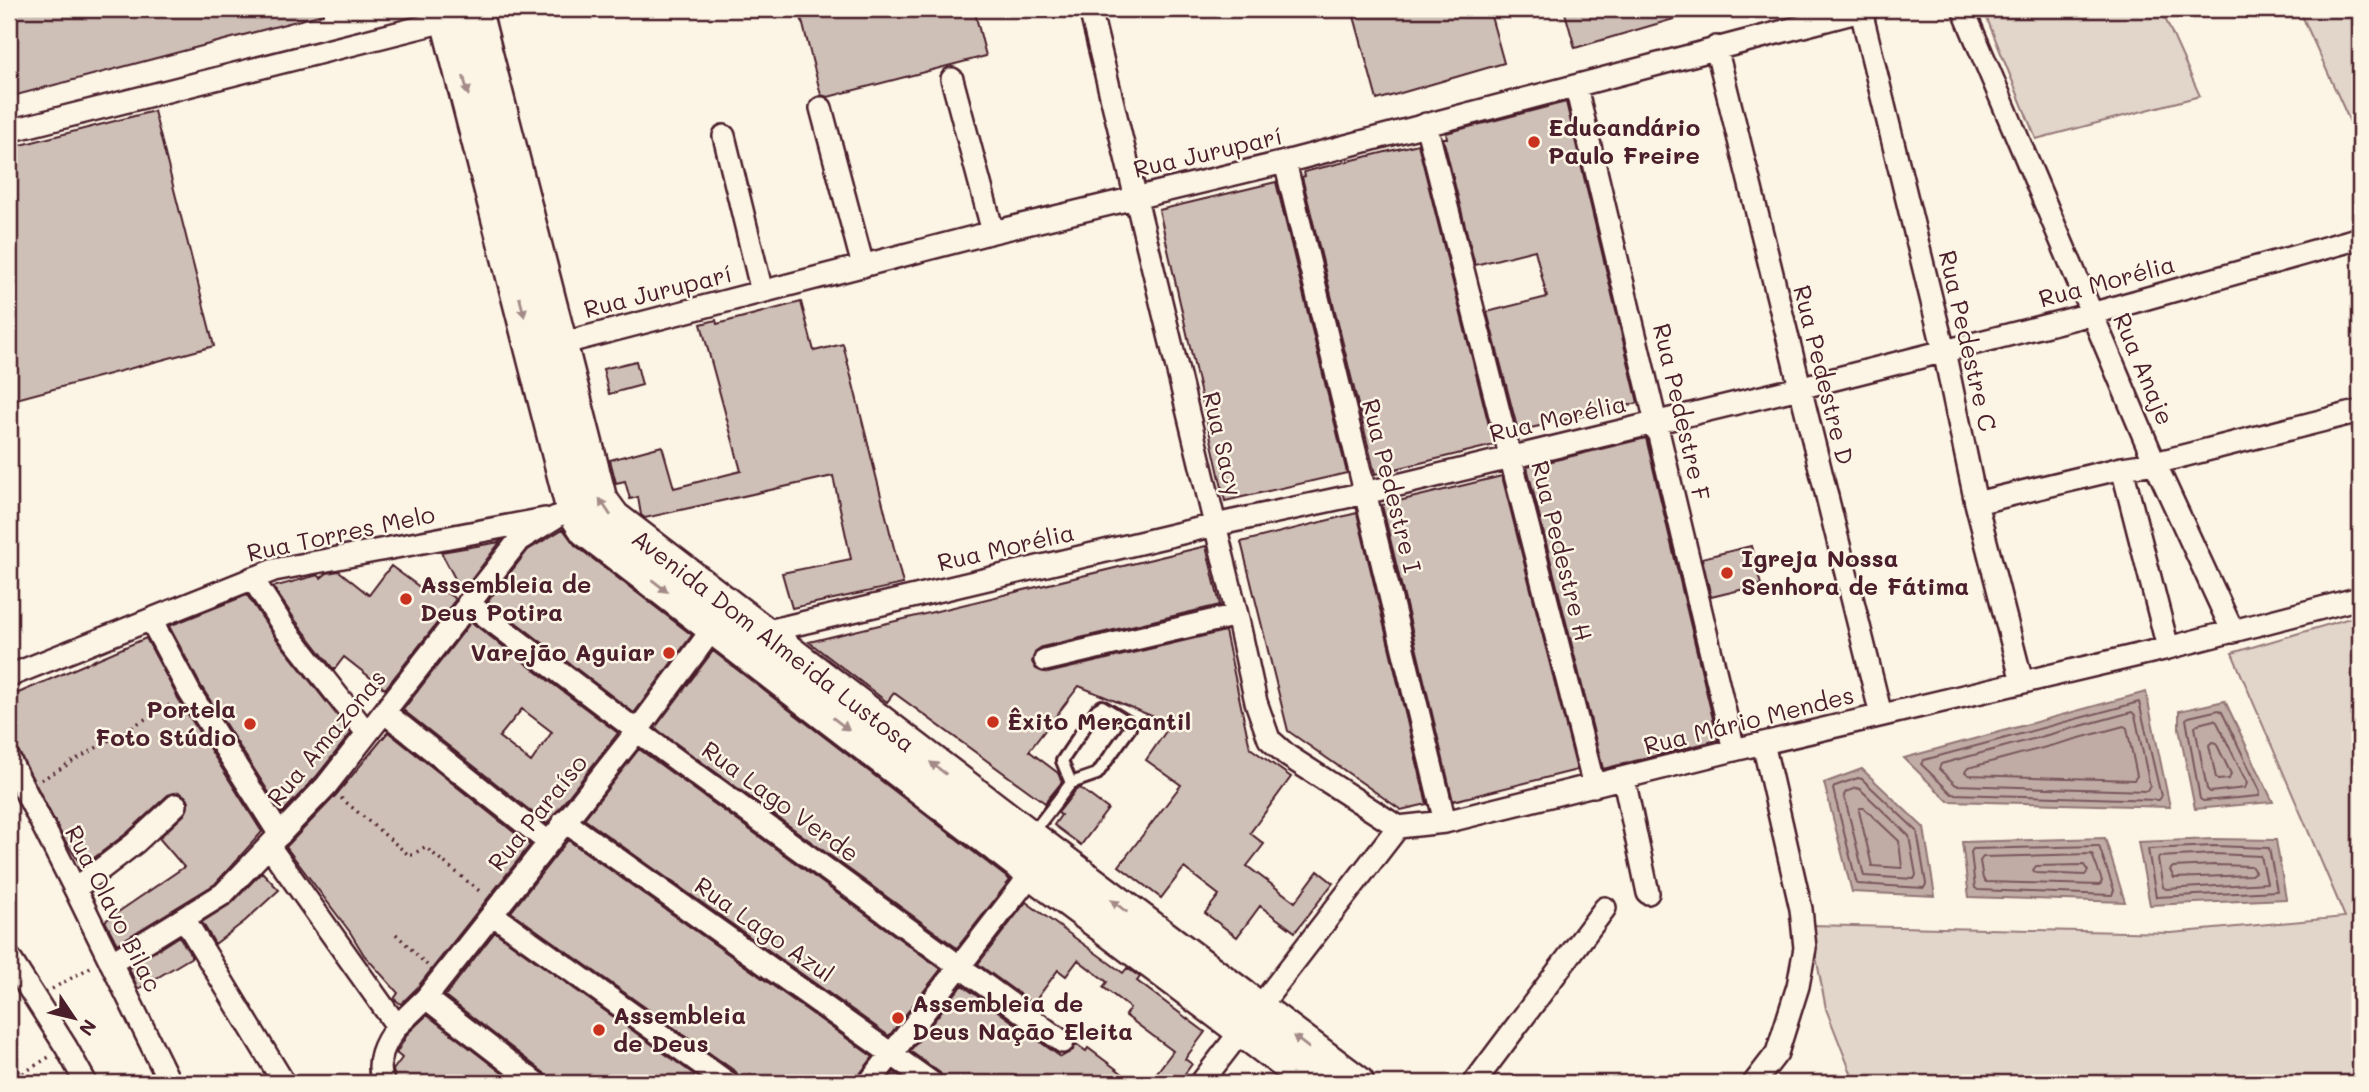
<svg xmlns="http://www.w3.org/2000/svg" width="2369" height="1092" font-family="Mali,sans-serif">
  <style>
    .green { fill: #e2d5ca; stroke: #967a7a; stroke-width: 2 }
    .water { fill: #c0aca5; stroke: #917474; stroke-width: 2 }
    .lines { fill: none; stroke-linecap: round; stroke-linejoin: round }
    .shore { stroke: #79575c; stroke-width: 2 }
    .building { fill: #cfc0b7; stroke: #4a1f2b; stroke-width: 2; fill-rule: evenodd }
    .service-casing { stroke: #4a1f2b; stroke-width: 16 }
    .minor-casing { stroke: #4a1f2b; stroke-width: 26 }
    .primary-casing { stroke: #4a1f2b; stroke-width: 40 }
    .path { stroke: #4a1f2b; stroke-width: 3.5; stroke-dasharray: 2 5; stroke-linecap: butt }
    .service { stroke: #fcf5e5; stroke-width: 10 }
    .minor { stroke: #fcf5e5; stroke-width: 21 }
    .primary { stroke: #fcf5e5; stroke-width: 35 }
    .oneway { fill: #a38a88 }
    .poi-dot { fill: #c8321e; stroke: #fcf5e5; stroke-width: 2.5 }
    .labels { text-anchor: middle; stroke-width: 5; stroke-linejoin: round; paint-order: stroke }
    .poi-label { font-size: 24px; font-weight: bold; fill: #4a1f2b; stroke: #fcf5e5; text-anchor: start }
    .street-label { font-size: 24px; fill: #4a1f2b; stroke: #fcf5e5 }
  </style>
  <rect width="100%" height="100%" fill="#fcf5e5"/>
  <filter id="ink" filterUnits="userSpaceOnUse"><feTurbulence type="fractalNoise" baseFrequency=".0143" numOctaves="2"/><feDisplacementMap in="SourceGraphic" scale="14" xChannelSelector="R" yChannelSelector="G"/><feConvolveMatrix kernelMatrix="1 2 1 2 8 2 1 2 1" color-interpolation-filters="sRGB"/></filter>
  <g filter="url(#ink)">
    <!-- green -->
    <path class="green" d="M1983 9H2161L2200 96 2036 139Z
      M2299 9H2360V144Z
      M2360 615V1083H1855L1826 1009 1810 925 2171 933 2345 917 2232 653Z
      M9 1054 26 1083H9Z"/>
    <!-- water -->
    <path class="water" d="M2146 692 2170 807 1948 801 1904 758Z
      M2225 701 2273 802 2195 809 2179 728V711Z
      M1862 769 1924 828 1935 896 1852 892 1824 783Z
      M2105 838 2125 902 1969 897 1962 842Z
      M2214 839 2276 840 2286 899 2150 905 2138 842Z"/>
    <g class="lines">
      <!-- shore -->
      <path class="shore" d="M2139 702 2161 796 2158 800 1952 794 1921 764 1924 760Z
        M2219 710 2222 712 2260 791 2259 796 2203 801 2200 799 2186 719 2189 717Z
        M2132 712 2135 715 2150 786 2147 791 1956 785 1939 769 1941 764Z
        M2214 720 2217 722 2247 783 2245 788 2210 792 2207 789 2195 727 2198 724Z
        M2124 726 2127 728 2137 776 2134 780 1969 775 1965 772 1968 768Z
        M2212 742 2216 743 2231 774 2229 779 2218 780 2216 778 2209 745Z
        M1858 778 1862 779 1917 831 1926 884 1924 888 1857 884 1833 789 1835 786Z
        M1856 788 1860 789 1909 836 1916 875 1914 879 1864 876 1844 795 1846 792Z
        M1860 808H1864L1899 841 1902 868 1872 866 1859 811Z
        M2099 846 2114 890 2112 895 1978 890 1975 888 1971 852 1973 849Z
        M2214 846 2269 848 2277 891 2156 897 2148 849Z
        M2092 854 2102 881 2100 885 1986 882 1983 879 1980 861 1983 857Z
        M2214 854 2261 856 2267 883 2166 889 2163 887 2158 860 2159 857Z
        M2084 865 2088 871 2085 875 2036 873 2033 870 2036 866Z
        M2214 865 2251 866 2255 872 2251 875 2174 878 2170 870 2173 867Z"/>
    </g>
    <!-- building -->
    <path class="building" d="M9 9H323V14L9 97Z
      M799 9H974L986 56 828 97 821 95Z
      M1352 9H1489L1504 63 1377 100Z
      M1564 9H1694V13L1575 48Z
      M1566 102 1638 403 1518 431 1487 312 1547 297 1535 250 1475 265 1443 138H1447L1446 133Z
      M154 111 214 346 9 401V148Z
      M1418 144 1494 445 1375 474 1302 177 1305 176 1304 172Z
      M1276 182 1347 473 1225 501 1159 210Z
      M801 302 814 351 843 344 903 584 792 608 782 573 851 559 833 476 645 518 641 515 638 497 630 499 625 481 616 483 610 460 662 446 674 488 741 471 701 324 716 320 717 324Z
      M636 361 642 385 609 394 603 369Z
      M1646 438 1718 740 1603 769 1527 467Z
      M1502 476 1577 770 1453 801 1382 505Z
      M1357 513 1427 804 1401 810 1288 731 1241 542Z
      M563 529 575 545 692 635 634 713 488 601 528 550Z
      M500 542 462 592 441 552Z
      M1206 546 1220 605 1042 647 1036 651 1032 662 1036 669 1048 673 1225 631 1250 748 1291 777 1250 833 1264 844 1247 866 1295 902 1318 871 1333 883 1295 932 1260 906 1237 937 1205 913 1219 895 1184 868 1161 898 1119 866 1181 785 1146 760 1171 724 1079 686 1029 751 1058 773 1062 782 1045 803 894 693 887 702 809 642Z
      M1751 546 1761 585 1711 597 1702 558Z
      M391 566 421 588 430 583 456 599 385 689 344 657 334 670 296 621 273 587 318 575 321 578 327 573 339 571 369 595Z
      M247 595 275 637 351 733 316 777 282 813 201 686 169 626Z
      M471 622 618 733 547 824 403 710ZM522 709 552 732 531 762 499 737Z
      M146 638 179 700 262 832 215 884 117 944 105 921 184 867 159 838 185 814 189 801 185 796 179 792 168 795 127 833 82 867 64 839 9 733V697Z
      M713 651 1010 880 957 948 655 728Z
      M388 732 530 845 416 989 401 1004 394 999 398 993 364 955 350 932 286 847 336 795Z
      M639 749 941 969 889 1036 584 819Z
      M1080 788 1108 809 1081 845 1054 825 1061 815 1058 813 1076 790Z
      M568 840 873 1057 859 1075 856 1083H741L736 1072 511 912Z
      M262 872 279 890 245 921 215 944 202 922 232 903Z
      M1026 902 1123 973 1127 968 1140 977 1137 981 1205 1032 1185 1059 1192 1064 1178 1083H1149L1173 1051 1125 1015 1130 1008 1103 987 1107 982 1078 960 1066 976 1058 970 1033 1004 978 964Z
      M495 932 706 1083H549L544 1073 445 996Z
      M179 936 192 957 138 989 129 968Z
      M962 985 1061 1057 1073 1050 1076 1044 1086 1051 1088 1048 1135 1083H945L940 1073 910 1051Z
      M427 1015 515 1083H396L393 1070 402 1058 396 1053 397 1052 408 1033Z
      M894 1072 910 1083H885Z"/>
    <g class="lines">
      <!-- service casing -->
      <g class="service-casing">
        <path id="service" d="M1102 706 1128 722 1130 728 1097 774 1071 783 1062 761 1097 709Z
          M1031 835 1071 783"/>
      </g>
      <!-- minor casing -->
      <g class="minor-casing">
        <path id="minor" d="M1090 9 1237 615 1256 702 1269 739 1288 756 1398 827
          M1963 9 2155 463 2233 632
          M1861 11 1944 351 1976 503 2022 682
          M1716 47 1881 715
          M952 79 993 232
          M1576 87 1734 750
          M821 108 863 266
          M1426 124 1594 786
          M9 131 449 20
          M724 136 762 292
          M1285 162 1445 822
          M560 344 993 232 1285 162 1868 9
          M2122 468 2168 648
          M1976 503 2122 468 2155 463 2360 411
          M252 578 285 629 367 733
          M468 603 637 731 1063 1042
          M151 620 190 693 280 835
          M764 632 1215 525 1365 493 1799 388 2091 314 2360 238
          M1045 660 1237 615
          M9 676 274 570 545 519
          M384 712 548 842
          M9 759 75 889 170 1083
          M1624 779 1648 893
          M564 821 932 1083
          M269 846 397 1026C384 1044 375 1061 383 1083
          M75 889 135 843 176 805
          M492 914 728 1083
          M185 920 284 1083
          M9 957 66 1047 86 1083
          M111 963 223 894 326 786 519 540 556 517
          M426 998 536 1083
          M397 1026 426 998 637 731 714 627
          M869 1083 1039 864
          M1201 1083 1398 827 1445 822 1734 750 2168 648 2360 598
          M1474 1083 1605 908
          M1754 1083 1777 1053 1798 986 1805 948 1801 909 1763 743"/>
      </g>
      <!-- primary casing -->
      <g class="primary-casing">
        <g id="primary">
          <path d="M446 9 574 509 587 529 1033 872 1315 1083"/>
          <path id="s1" d="M473 9 599 500 613 519 1048 852 1356 1083"/>
        </g>
      </g>
      <!-- path -->
      <path class="path" d="M41 780 173 703
        M341 798 410 856 425 847 482 893
        M396 934 427 965
        M52 989 91 967
        M13 1083 22 1074 49 1057"/>
      <!-- service -->
      <use href="#service" class="service"/>
      <!-- minor -->
      <use href="#minor" class="minor"/>
      <!-- primary -->
      <use href="#primary" class="primary"/>
    </g>
    <!-- one-way arrows -->
    <defs><path id="oneway-solid" d="M-6-.8H1V-3.2L6.5 0L1 3.2V.8H-6Z" transform="scale(1.75)"/></defs>
    <g class="oneway">
      <use href="#oneway-solid" transform="translate(466 86) rotate(76)"/>
      <use href="#oneway-solid" transform="translate(522 307) rotate(76)"/>
      <use href="#oneway-solid" transform="translate(605 507) rotate(-124)"/>
      <use href="#oneway-solid" transform="translate(660 586) rotate(38)"/>
      <use href="#oneway-solid" transform="translate(841 724) rotate(37)"/>
      <use href="#oneway-solid" transform="translate(938 768) rotate(-143)"/>
      <use href="#oneway-solid" transform="translate(1119 906) rotate(-143)"/>
      <use href="#oneway-solid" transform="translate(1301 1042) rotate(-143)"/>
    </g>
  </g>
  <!-- markers -->
  <g class="poi-dot">
    <circle cx="1534" cy="142" r="7"/>
    <circle cx="1727" cy="573" r="7"/>
    <circle cx="406" cy="599" r="7"/>
    <circle cx="669" cy="653" r="7"/>
    <circle cx="993" cy="722" r="7"/>
    <circle cx="250" cy="724" r="7"/>
    <circle cx="898" cy="1018" r="7"/>
    <circle cx="599" cy="1030" r="7"/>
  </g>
  <g class="labels">
    <!-- poi labels -->
    <g class="poi-label">
      <text x="1548" y="136">Educandário<tspan x="1548" dy="28">Paulo Freire</tspan></text>
      <text x="1741" y="567">Igreja Nossa<tspan x="1741" dy="28">Senhora de Fátima</tspan></text>
      <text x="420" y="593">Assembleia de<tspan x="420" dy="28">Deus Potira</tspan></text>
      <text x="655" y="661" text-anchor="end">Varejão Aguiar</text>
      <text x="236" y="718" text-anchor="end">Portela<tspan x="236" dy="28">Foto Stúdio</tspan></text>
      <text x="1007" y="730">Êxito Mercantil</text>
      <text x="912" y="1012">Assembleia de<tspan x="912" dy="28">Deus Nação Eleita</tspan></text>
      <text x="613" y="1024">Assembleia<tspan x="613" dy="28">de Deus</tspan></text>
    </g>
    <!-- street labels -->
    <g class="street-label">
      <text transform="translate(1208 153) rotate(-13)" y="8">Rua Juruparí</text>
      <text transform="translate(2107 282) rotate(-15)" y="8">Rua Morélia</text>
      <text transform="translate(658 292) rotate(-14)" y="8">Rua Juruparí</text>
      <text transform="translate(1967 341) rotate(77)" y="8">Rua Pedestre C</text>
      <text transform="translate(2143 369) rotate(67)" y="8">Rua Anaje</text>
      <text transform="translate(1823 375) rotate(76)" y="8">Rua Pedestre D</text>
      <text transform="translate(1681 412) rotate(77)" y="8">Rua Pedestre F</text>
      <text transform="translate(1558 419) rotate(-13)" y="8">Rua Morélia</text>
      <text transform="translate(1222 444) rotate(77)" y="8">Rua Sacy</text>
      <text transform="translate(1391 486) rotate(76)" y="8">Rua Pedestre I</text>
      <text transform="translate(341 534) rotate(-12)" y="8">Rua Torres Melo</text>
      <text transform="translate(1006 548) rotate(-13)" y="8">Rua Morélia</text>
      <text transform="translate(1561 551) rotate(76)" y="8">Rua Pedestre H</text>
      <text dy="8" stroke="none"><textPath href="#s1" startOffset="732">Avenida Dom Almeida Lustosa</textPath></text>
      <text transform="translate(1749 721) rotate(-14)" y="8">Rua Mário Mendes</text>
      <text transform="translate(327 738) rotate(-50)" y="8">Rua Amazonas</text>
      <text transform="translate(780 802) rotate(36)" y="8">Rua Lago Verde</text>
      <text transform="translate(538 813) rotate(-51)" y="8">Rua Paraíso</text>
      <text transform="translate(113 909) rotate(63)" y="8">Rua Olavo Bilac</text>
      <text transform="translate(764 930) rotate(35)" y="8">Rua Lago Azul</text>
    </g>
  </g>
  <!-- margin -->
  <rect width="2369" height="1092" fill="none" stroke="#fcf5e5" stroke-width="35"/>
  <rect x="18" y="18" width="2334" height="1057" fill="none" stroke="#4a1f2b" stroke-width="2.5" filter="url(#ink)"/>
  <!-- north arrow -->
  <g transform="translate(74 1018) rotate(125)" stroke="#fcf5e5" stroke-width="5" paint-order="stroke">
  <path d="M0-5L12 26L0 18L-12 26Z" fill="#4a1f2b"/>
  <text y="-10" font-size="19" font-weight="bold" text-anchor="middle" fill="#4a1f2b">N</text>
  </g>
</svg>
